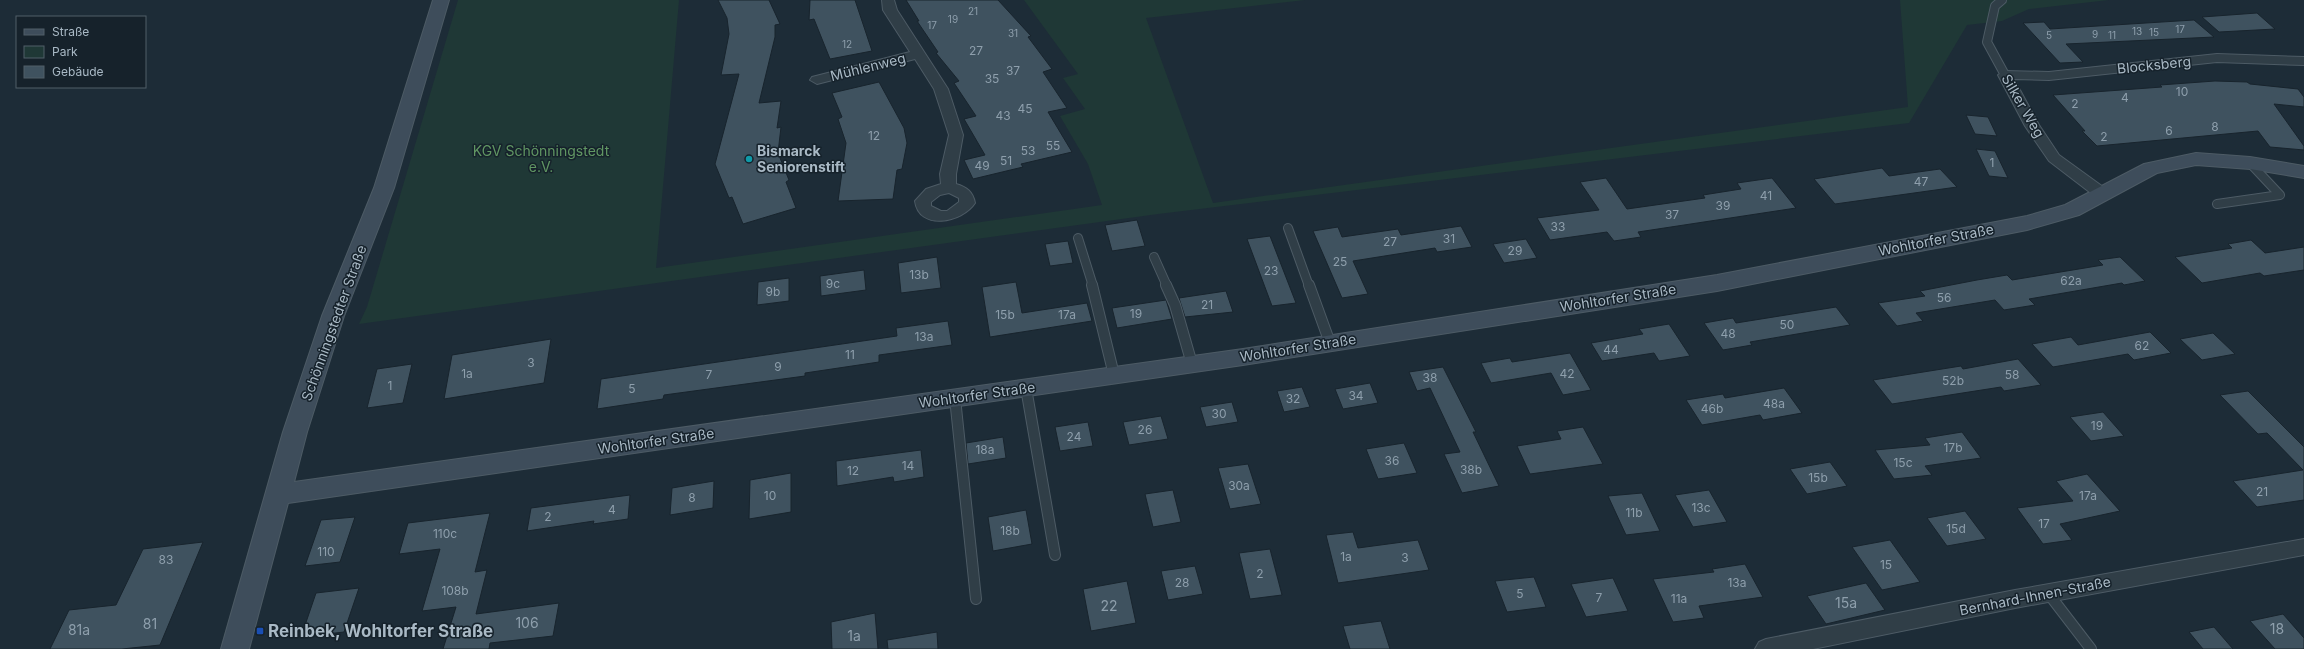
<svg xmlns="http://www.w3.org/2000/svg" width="2304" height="649" font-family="Inter,sans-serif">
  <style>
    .green { fill: #1f3836 }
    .building { fill: #3f525f; stroke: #18242d }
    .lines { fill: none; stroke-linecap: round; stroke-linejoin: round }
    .lane-far1-casing { stroke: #4d5b65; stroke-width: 10 }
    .lane-casing { stroke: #4d5b65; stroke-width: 12 }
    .street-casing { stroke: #4d5b65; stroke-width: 2 }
    .secondary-casing { stroke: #4d5b65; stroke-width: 2 }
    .lane-far1 { stroke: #303e47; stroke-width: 8 }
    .lane { stroke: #303e47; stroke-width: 10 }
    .street { fill: #303e47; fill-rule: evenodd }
    .secondary { fill: #3e4d5b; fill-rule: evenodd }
    .culture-dot { fill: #0f9aa8; stroke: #16222b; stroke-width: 1.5 }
    .transit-dot { fill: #1a4fb4; stroke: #16222b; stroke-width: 1.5 }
    .labels { text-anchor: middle; stroke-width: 3; stroke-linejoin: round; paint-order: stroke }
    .far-number-label { font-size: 10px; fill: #8e9fac }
    .number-label { font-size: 12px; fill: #8e9fac }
    .street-label { font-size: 14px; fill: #a9b9c5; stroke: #16222b }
    .park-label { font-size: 14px; fill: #609663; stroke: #16222b }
    .poi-label { font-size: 14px; font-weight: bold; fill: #a9b9c5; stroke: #16222b; text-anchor: start }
    .near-number-label { font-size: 14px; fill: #8e9fac }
    .near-poi-label { font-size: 17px; font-weight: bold; fill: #a9b9c5; stroke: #16222b; text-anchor: start }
  </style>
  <rect width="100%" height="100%" fill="#1d2c37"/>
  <!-- green -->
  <path class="green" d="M458 0H679L656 268 1102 205 1088 164 1060 116 1085 109 1063 78 1078 74 1024 0H1305L1146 18 1213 203 1908 107 1900 0H2109L2029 9 2002 21 1967 25 1909 123 1158 214 359 324 367 307Z"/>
  <!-- building -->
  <path class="building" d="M718 0H769L780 24 775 25V37L759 103 781 101 777 128 781 127 778 153 789 180 786 182 796 208 743 224 732 197 729 198 715 164 739 74 721 75 729 34 727 18Z
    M810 0H855L872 51 830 59 814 19 809 20Z
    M906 0H998L1031 36 1028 37 1052 69 1043 72 1067 108 1048 112 1072 152 1021 164 1023 167 973 179 964 160 985 155 964 119 976 116 954 83 959 81 936 53 938 52 917 21H919Z
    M2257 13 2275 29 2219 32 2202 17Z
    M2194 20 2214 37 2066 44 2083 62 2060 63 2023 23 2044 22 2050 29Z
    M2215 81 2247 82 2250 84 2298 89 2304 97V107L2274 104 2304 146V150L2270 147 2258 131 2097 146 2082 131H2085L2053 95 2162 87 2160 85Z
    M879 82 904 128 907 143 902 169 897 170 893 199 838 201 846 143 838 119 842 117 832 93Z
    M1966 115 1988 117 1997 136 1975 134Z
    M1976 149 1995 151 2008 178 1989 176Z
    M1882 168 1889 176 1940 169 1957 187 1835 204 1814 179Z
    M1606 178 1627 209 1705 198 1703 195 1741 189 1737 183 1772 178 1796 208 1638 232 1641 237 1614 241 1607 232 1550 240 1537 218 1599 210 1580 182Z
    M1137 220 1145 246 1112 251 1105 225Z
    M1461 226 1472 247 1437 252 1435 248 1353 261 1368 294 1342 298 1313 231 1338 227 1342 237 1398 229 1401 235Z
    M1270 236 1296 303 1272 306 1247 239Z
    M1526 239 1537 258 1504 263 1493 244Z
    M2251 240 2265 253 2304 247V270L2264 276 2260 273 2202 283 2175 257 2232 248 2228 244Z
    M1068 241 1073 263 1050 266 1045 244Z
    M937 257 941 288 901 293 898 263Z
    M2120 257 2145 281 2124 285 2122 283 2029 299 2035 305 2004 310 1995 300 1916 313 1923 321 1897 326 1878 303 1925 296 1920 291 1977 280 2007 275 2012 280 2103 265 2098 260Z
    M864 270 866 290 821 296 820 276Z
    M789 278V301L757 305 758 282Z
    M1016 282 1022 313 1087 303 1092 321 990 337 982 287Z
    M1226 291 1233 312 1185 317 1179 298Z
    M1166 300 1172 319 1117 328 1112 308Z
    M1836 307 1850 325 1750 342 1752 345 1723 350 1704 323 1733 318 1736 323Z
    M948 321 952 345 879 355V362L805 373V376L664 395 663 399 597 409 601 379 897 336 896 328Z
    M1669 324 1690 356 1659 361 1654 353 1602 361 1591 343 1643 334 1639 329Z
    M2150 332 2171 353 2134 360 2128 354 2053 367 2032 344 2071 337 2078 345Z
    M2213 333 2235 354 2202 360 2180 339Z
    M551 339 544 383 444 399 452 355Z
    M1570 353 1591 390 1563 395 1551 373 1491 383 1481 363 1510 358 1512 362Z
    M2018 359 2041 385 2004 391 2001 387 1892 404 1873 380 1961 366 1963 369Z
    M412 364 403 403 367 408 377 369Z
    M1443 367 1476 432H1473L1499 486 1462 493 1444 454 1460 452 1430 388 1417 391 1409 372Z
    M1370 383 1378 403 1343 409 1335 389Z
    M1302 387 1310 407 1284 412 1277 391Z
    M1784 388 1802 413 1763 420 1760 415 1702 425 1686 400 1723 394 1725 398Z
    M2248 391 2304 447V500L2257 507 2233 481 2303 470 2267 433 2258 434 2220 395Z
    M1232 402 1238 422 1206 427 1200 407Z
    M2103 412 2124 436 2091 441 2070 417Z
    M1161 416 1168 439 1129 445 1123 422Z
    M1088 422 1093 446 1060 451 1055 427Z
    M1583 427 1603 464 1530 474 1517 446 1561 439 1557 431Z
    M1962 432 1981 458 1925 466 1932 475 1894 479 1875 450 1930 445 1925 438Z
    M1003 437 1006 458 968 464 966 443Z
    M1404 443 1417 473 1378 479 1366 449Z
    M921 450 924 477 894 482 893 477 837 486 836 461Z
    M1830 462 1847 486 1807 494 1790 469Z
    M1248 464 1261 504 1230 509 1218 468Z
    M791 473V512L749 519 750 480Z
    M2087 474 2120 511 2060 524 2072 540 2043 544 2017 508 2073 501 2056 481Z
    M714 481 713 508 670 515 672 488Z
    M1173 490 1181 522 1153 527 1145 494Z
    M1709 490 1727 522 1693 527 1675 495Z
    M1642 493 1660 531 1626 535 1608 496Z
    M630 495 628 519 593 524 594 521 527 531 531 508Z
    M1026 510 1032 544 993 551 988 517Z
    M1965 511 1986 539 1947 546 1927 518Z
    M490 513 475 572 487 570 476 614 559 603 553 636 490 643 489 649H443L456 607 422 611 440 549 399 554 408 523Z
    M355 517 340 562 305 566 321 520Z
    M1353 532 1358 548 1418 540 1429 570 1338 583 1326 535Z
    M1890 540 1920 582 1882 590 1852 547Z
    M203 542 160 645 122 649H50L69 610 116 605 143 549Z
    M1270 549 1282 595 1250 599 1239 553Z
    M1745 564 1763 597 1699 606 1704 618 1673 622 1653 579 1714 572 1712 569Z
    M1195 566 1203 594 1168 600 1161 571Z
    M1534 577 1546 607 1507 612 1495 581Z
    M1613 578 1628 611 1586 617 1571 584Z
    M1127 581 1136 623 1091 631 1083 589Z
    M1866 583 1885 610 1826 624 1807 596Z
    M359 588 344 632 301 637 316 593Z
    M875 613 878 649H832L831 622Z
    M2283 614 2304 638V649H2275L2250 621Z
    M1381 621 1390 649H1350L1343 626Z
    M2214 627 2233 649H2203L2189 632Z
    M937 632 938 649H888L887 640Z"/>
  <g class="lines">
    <!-- lane-far1 casing -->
    <g class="lane-far1-casing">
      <path id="lane-far1" d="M2002 0 1995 6 1987 42 2005 75
        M2217 204 2280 195 2250 163
        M1288 228 1309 286
        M1078 238 1093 286
        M1154 257 1167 286"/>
    </g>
    <!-- lane casing -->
    <g class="lane-casing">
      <path id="lane" d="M1092 285 1114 375
        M1166 285 1175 305 1192 364
        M1309 285 1330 343
        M1026 388 1055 555
        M955 398 976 599
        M2048 593 2091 649"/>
    </g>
    <!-- street casing -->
    <g class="street-casing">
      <path id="street" d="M882 0H894L897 10 948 89 963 135 956 174V184C967 187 973 192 975 203 962 223 919 231 915 201L926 189 941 184 940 174 949 135 934 89 915 59 817 84 810 80 812 77 910 52 883 10ZM949 193 959 198V202L947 211H941L931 206V202L940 195Z
        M2217 54 2304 57V65L2217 62 2049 80 2014 79 2039 125 2059 155 2106 189 2109 193 2106 197H2096L2049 161 2025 126 1998 75 2005 71 2049 72Z
        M2304 539V555L2015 608 1813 649H1755L1759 642 1766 639 2015 590Z"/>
    </g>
    <!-- secondary casing -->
    <g class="secondary-casing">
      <path id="secondary" d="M433 0H449L394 188 344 316 307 432 294 482 1243 349 1717 275 2027 216 2065 205 2144 164 2196 153 2250 157 2304 166V178L2250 169 2196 165 2157 173 2079 215 2027 230 1717 291 1243 365 288 503 249 649H221L283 432 322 316 374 188Z"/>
    </g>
    <!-- lane-far1 -->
    <use href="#lane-far1" class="lane-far1"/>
    <!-- lane -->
    <use href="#lane" class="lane"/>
    <!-- street -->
    <use href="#street" class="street"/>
    <!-- secondary -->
    <use href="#secondary" class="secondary"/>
  </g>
  <!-- markers -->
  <circle class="culture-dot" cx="749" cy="159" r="4"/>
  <rect class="transit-dot" x="256" y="627" width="8" height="8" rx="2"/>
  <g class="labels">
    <!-- far-number labels -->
    <g class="far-number-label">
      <text x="973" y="15">21</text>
      <text x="953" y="23">19</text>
      <text x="932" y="29">17</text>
      <text x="2180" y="33">17</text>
      <text x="2137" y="35">13</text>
      <text x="2154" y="36">15</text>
      <text x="1013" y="37">31</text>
      <text x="2095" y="38">9</text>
      <text x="2049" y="39">5</text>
      <text x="2112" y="39">11</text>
      <text x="847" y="48">12</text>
    </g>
    <!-- number labels -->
    <g class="number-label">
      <text x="976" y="55">27</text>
      <text x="1013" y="75">37</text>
      <text x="992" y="83">35</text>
      <text x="2182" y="96">10</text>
      <text x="2125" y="102">4</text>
      <text x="2075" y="108">2</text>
      <text x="1025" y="113">45</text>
      <text x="1003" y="120">43</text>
      <text x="2215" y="131">8</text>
      <text x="2169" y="135">6</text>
      <text x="874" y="140">12</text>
      <text x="2104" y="141">2</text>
      <text x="1053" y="150">55</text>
      <text x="1028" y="155">53</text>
      <text x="1006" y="165">51</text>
      <text x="1992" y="167">1</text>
      <text x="982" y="170">49</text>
      <text x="1921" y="186">47</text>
      <text x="1766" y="200">41</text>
      <text x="1723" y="210">39</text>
      <text x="1672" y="219">37</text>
      <text x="1558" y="231">33</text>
      <text x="1449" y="243">31</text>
      <text x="1390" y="246">27</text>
      <text x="1515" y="255">29</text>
      <text x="1340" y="266">25</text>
      <text x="1271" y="275">23</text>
      <text x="919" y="279">13b</text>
      <text x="2071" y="285">62a</text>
      <text x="833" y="288">9c</text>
      <text x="773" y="296">9b</text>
      <text x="1944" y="302">56</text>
      <text x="1207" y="309">21</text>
      <text x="1136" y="318">19</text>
      <text x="1005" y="319">15b</text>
      <text x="1067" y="319">17a</text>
      <text x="1787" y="329">50</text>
      <text x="1728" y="338">48</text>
      <text x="924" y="341">13a</text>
      <text x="2142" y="350">62</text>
      <text x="1611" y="354">44</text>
      <text x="850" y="359">11</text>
      <text x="531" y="367">3</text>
      <text x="778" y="371">9</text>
      <text x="467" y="378">1a</text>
      <text x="1567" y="378">42</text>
      <text x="709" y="379">7</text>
      <text x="2012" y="379">58</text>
      <text x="1430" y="382">38</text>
      <text x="1953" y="385">52b</text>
      <text x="390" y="390">1</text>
      <text x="632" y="393">5</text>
      <text x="1356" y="400">34</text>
      <text x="1293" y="403">32</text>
      <text x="1774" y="408">48a</text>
      <text x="1712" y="413">46b</text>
      <text x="1219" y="418">30</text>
      <text x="2097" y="430">19</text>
      <text x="1145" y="434">26</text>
      <text x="1074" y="441">24</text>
      <text x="1953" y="452">17b</text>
      <text x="985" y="454">18a</text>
      <text x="1392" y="465">36</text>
      <text x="1903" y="467">15c</text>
      <text x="908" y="470">14</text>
      <text x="1471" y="474">38b</text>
      <text x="853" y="475">12</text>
      <text x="1818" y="482">15b</text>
      <text x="1239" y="490">30a</text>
      <text x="2262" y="496">21</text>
      <text x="770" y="500">10</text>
      <text x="2088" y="500">17a</text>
      <text x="692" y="502">8</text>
      <text x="1701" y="512">13c</text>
      <text x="612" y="514">4</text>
      <text x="1634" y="517">11b</text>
      <text x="548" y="521">2</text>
      <text x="2044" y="528">17</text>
      <text x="1956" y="533">15d</text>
      <text x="1010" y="535">18b</text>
      <text x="445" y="538">110c</text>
      <text x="326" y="556">110</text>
      <text x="1346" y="561">1a</text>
      <text x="1405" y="562">3</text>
      <text x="166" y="564">83</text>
      <text x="1886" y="569">15</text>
      <text x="1260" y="578">2</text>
      <text x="1182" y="587">28</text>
      <text x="1737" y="587">13a</text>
      <text x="455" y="595">108b</text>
      <text x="1520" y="598">5</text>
      <text x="1599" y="602">7</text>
      <text x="1679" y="603">11a</text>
    </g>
    <!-- street labels -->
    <g class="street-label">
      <text transform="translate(2154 65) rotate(-6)" y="5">Blocksberg</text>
      <text transform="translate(868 67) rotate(-14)" y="5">Mühlenweg</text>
      <text transform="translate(2023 106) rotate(60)" y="5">Silker Weg</text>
      <text transform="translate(1936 240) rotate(-11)" y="5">Wohltorfer Straße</text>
      <text transform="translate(1618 298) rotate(-9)" y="5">Wohltorfer Straße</text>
      <text transform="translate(334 323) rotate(-70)" y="5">Schönningstedter Straße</text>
      <text transform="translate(1298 348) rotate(-9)" y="5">Wohltorfer Straße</text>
      <text transform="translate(977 395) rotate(-8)" y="5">Wohltorfer Straße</text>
      <text transform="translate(656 441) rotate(-8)" y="5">Wohltorfer Straße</text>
      <text transform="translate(2035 596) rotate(-11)" y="5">Bernhard-Ihnen-Straße</text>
    </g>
    <!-- park labels -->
    <g class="park-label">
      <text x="541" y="156">KGV Schönningstedt<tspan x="541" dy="16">e.V.</tspan></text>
    </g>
    <!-- poi labels -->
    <g class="poi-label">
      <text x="757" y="156">Bismarck<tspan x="757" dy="16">Seniorenstift</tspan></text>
    </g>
    <!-- near-number labels -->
    <g class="near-number-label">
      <text x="1846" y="608">15a</text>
      <text x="1109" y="611">22</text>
      <text x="527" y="628">106</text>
      <text x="150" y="629">81</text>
      <text x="2277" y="634">18</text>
      <text x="79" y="635">81a</text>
      <text x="854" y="641">1a</text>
    </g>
    <!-- near-poi labels -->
    <g class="near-poi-label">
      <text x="268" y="637">Reinbek, Wohltorfer Straße</text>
    </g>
  </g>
  <!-- legend -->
  <rect x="16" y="16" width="130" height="72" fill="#16222b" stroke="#515e69"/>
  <rect x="24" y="29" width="20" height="6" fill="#3e4d5b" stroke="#515e69"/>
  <text x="52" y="36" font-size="12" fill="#a9b9c5">Straße</text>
  <rect x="24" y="46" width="20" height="12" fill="#1f3836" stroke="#515e69"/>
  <text x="52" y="56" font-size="12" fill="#a9b9c5">Park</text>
  <rect x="24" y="66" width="20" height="12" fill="#3f525f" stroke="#515e69"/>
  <text x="52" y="76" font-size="12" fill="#a9b9c5">Gebäude</text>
</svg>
